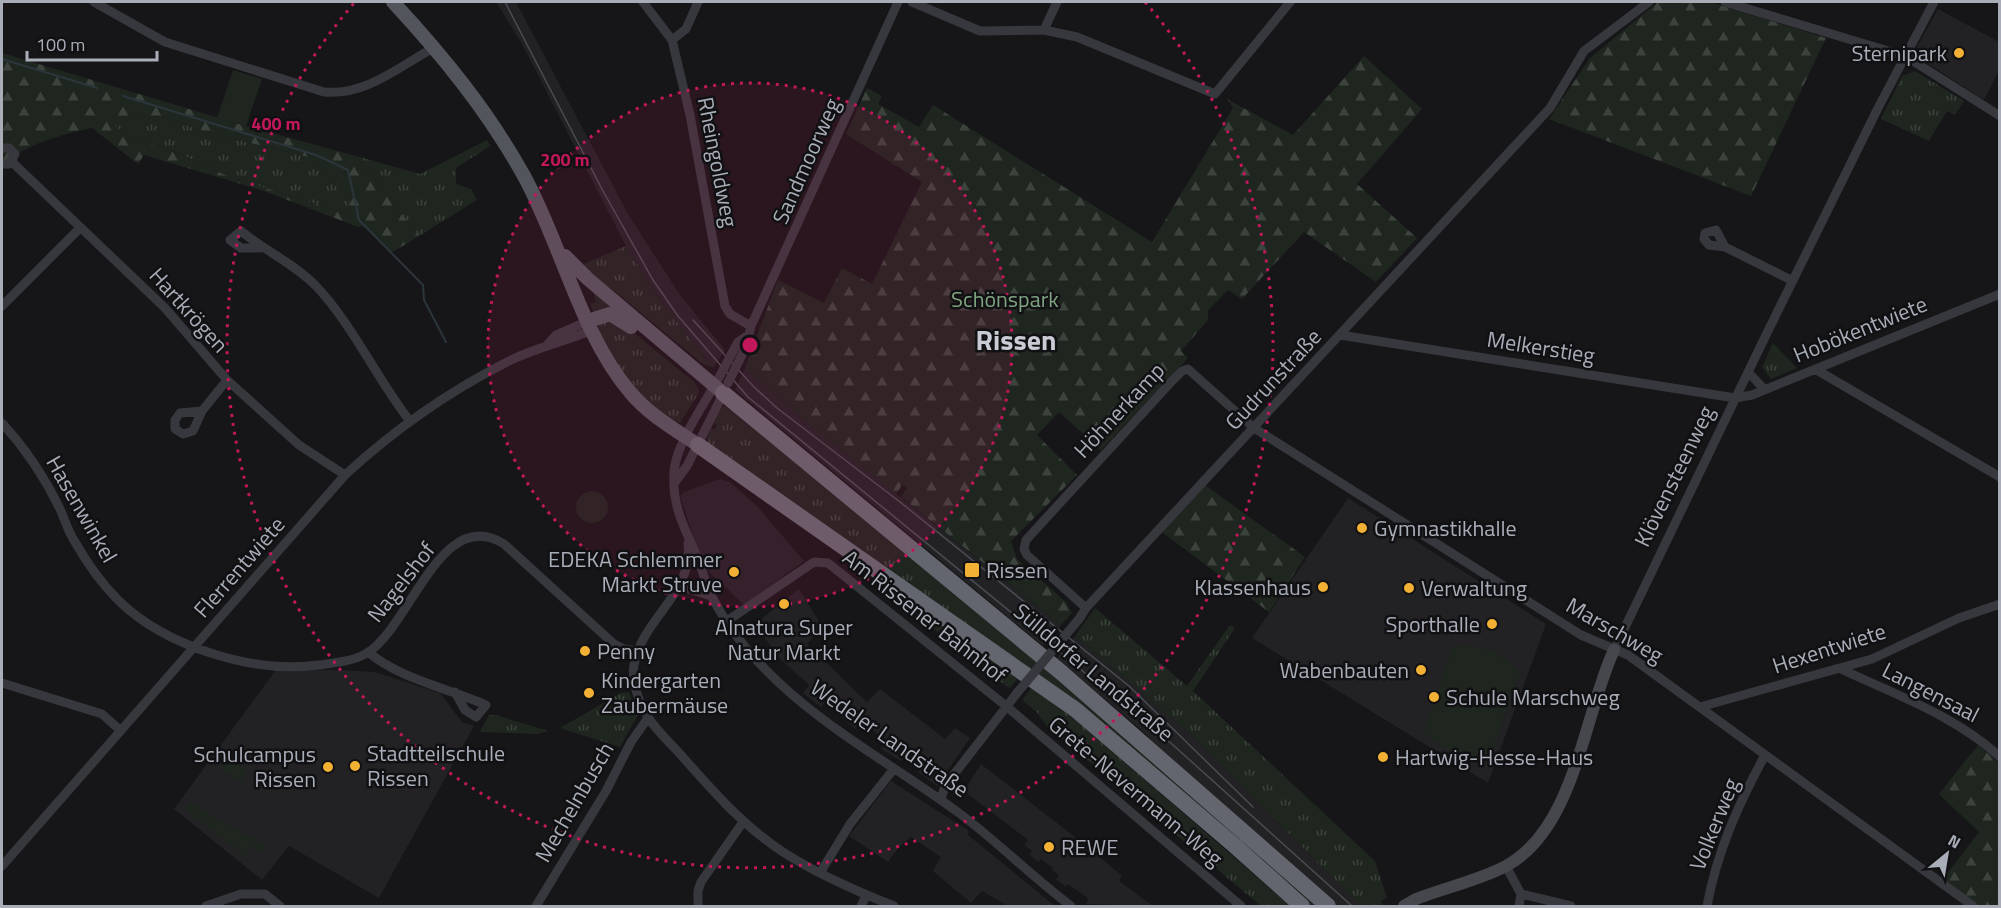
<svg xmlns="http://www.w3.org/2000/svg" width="2001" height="908" font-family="'Titillium Web',sans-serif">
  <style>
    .built { fill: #222225 }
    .grass { fill: url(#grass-tufts) }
    .forest { fill: url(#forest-firs); fill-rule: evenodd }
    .green { fill: #1e261f }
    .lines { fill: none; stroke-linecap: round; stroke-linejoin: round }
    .stream { stroke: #2c353c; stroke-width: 2 }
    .street { stroke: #37383d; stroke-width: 9 }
    .secondary { stroke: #45474d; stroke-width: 12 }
    .primary { stroke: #53555c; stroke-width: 14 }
    .highway { stroke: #63666e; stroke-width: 16 }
    .tram { stroke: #4a4c52; stroke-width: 1.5 }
    .street-bridge { stroke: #37383d; stroke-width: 9 }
    .ring { fill: none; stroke: #c2185b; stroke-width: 3; stroke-dasharray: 3 6 }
    .poi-dot { fill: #f2b134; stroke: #111113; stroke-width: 2 }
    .labels { text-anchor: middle; stroke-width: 5; stroke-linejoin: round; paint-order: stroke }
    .poi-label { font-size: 22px; fill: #a8adb8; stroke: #111113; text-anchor: start }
    .street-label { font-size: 22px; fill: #a8adb8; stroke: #111113 }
    .park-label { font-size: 22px; fill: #7fa381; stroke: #111113 }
    .district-label { font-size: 28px; font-weight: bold; fill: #c9ccd4; stroke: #111113 }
    .centre { fill: #c2185b; stroke: #111113; stroke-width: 3 }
    .ring-label { font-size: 18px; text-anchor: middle; font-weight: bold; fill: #c2185b; stroke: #111113; stroke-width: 5; stroke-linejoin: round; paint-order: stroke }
  </style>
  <defs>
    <pattern id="grass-tufts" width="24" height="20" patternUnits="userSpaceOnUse" patternTransform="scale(1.5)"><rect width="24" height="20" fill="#1e261f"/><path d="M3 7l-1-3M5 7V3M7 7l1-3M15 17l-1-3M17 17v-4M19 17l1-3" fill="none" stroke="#3c433d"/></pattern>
    <pattern id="forest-firs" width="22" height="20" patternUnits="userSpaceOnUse" patternTransform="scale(1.5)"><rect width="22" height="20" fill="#1e261f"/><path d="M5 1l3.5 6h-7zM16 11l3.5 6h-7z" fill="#3c433d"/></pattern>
  </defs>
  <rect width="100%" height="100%" fill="#161618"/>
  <!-- built -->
  <path class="built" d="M496 2H516L628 214 680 295 725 350 713 368 657 296 626 246 522 44Z
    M1938 9 1999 42V70L1984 100 1921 59 1917 47Z
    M745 368 797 415 1061 625 1043 646 735 390Z
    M720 479 730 482 758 507 804 561 744 605 702 565 680 496 684 492Z
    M1348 498 1546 624 1488 783 1252 638Z
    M799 589 822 626 807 644 867 702 880 689 945 739 955 728 970 738 937 786 918 772 927 763 910 750 901 761 881 749 887 741 865 724 860 722 855 729 825 702 821 707 803 693 809 686 807 683 779 658 755 624Z
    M1075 636 1187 731 1361 906H1334L1154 745 1147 735 1057 658Z
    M341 670 375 672 440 693 462 722 474 726 379 898 289 846 262 880 174 809 275 671Z
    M981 764 1088 847 1122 876 1119 881 1153 906 1086 904 1089 899 1068 884 1066 887 1056 879 1059 876 1052 870 1053 868 1041 859 1038 862 1030 855 1032 851 1024 845 1028 840 964 791Z
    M891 781 969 831 968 835 1055 906H1008L982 891 971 903 933 871 941 857 911 837 899 847 888 862 849 836Z"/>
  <!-- grass -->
  <path class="grass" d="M1915 71 1964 101 1955 115 1947 111 1929 141 1881 119 1902 76Z
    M139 116 163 117 213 134 317 159 329 177 349 189 350 215 225 175 183 155 131 138 114 125Z
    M487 140 490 146 456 168V184L471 189 477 200 419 236 356 156 420 174Z
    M626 246 657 296 713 368 702 363 618 294 579 266Z
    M592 289 614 311 594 314 590 304 596 302Z
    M616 318 695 383 699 391 697 396 680 423C643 408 612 363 598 328L599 324Z
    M1773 343 1797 368 1771 379 1762 367Z
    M725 406 959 593 1317 906H1308L1164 778 708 443 707 437 711 428 715 430 717 425 714 423 720 408Z
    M900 593 1020 676 1010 688 1006 686 895 598Z
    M1095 608 1187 686 1230 625 1235 628 1193 691 1375 861 1387 898 1380 901 1384 906H1361L1187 731 1075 636Z
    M1031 688 1077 721 1290 906H1261L1046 725 1036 711 1024 702 1023 699Z
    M629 692 638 715 620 747 560 728 621 693Z
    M489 715H496L548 731 538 734 480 732Z"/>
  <!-- forest -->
  <path class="forest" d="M1658 2H1710L1826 38 1751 196 1549 119 1590 58Z
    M2 53 246 126 356 156 419 236 391 253 363 226 358 227 264 191 144 155 138 164 92 128C59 135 28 144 2 164ZM139 116 163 117 213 134 317 159 329 177 349 190 350 215 225 175 183 155 131 138 114 125Z
    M1364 56 1422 109 1357 184 1417 238 1376 282 1304 232 1242 299 1228 290 1208 310V320L1181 351 1188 358 1101 450 1059 412 1037 435 1077 475 1011 541 1017 559 1066 602 1072 613 1061 625 901 497 907 488 902 485 896 494 797 415 745 368 778 280 824 303 842 268 872 284 922 182 846 134 867 88 882 96 878 104 919 127 933 105 1152 242 1233 108 1227 99 1293 135Z
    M1202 483 1305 557 1269 612 1159 530Z
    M1978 745 1999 763V906H1977L1940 883 1979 832 1939 794Z"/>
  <!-- green -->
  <path class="green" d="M233 70 262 79 246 126 217 118Z
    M576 507a16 16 0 1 1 32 0a16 16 0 1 1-32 0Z
    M1452 647C1482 645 1501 649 1520 673L1490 756C1465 761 1441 749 1424 731Z
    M226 756 248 769 241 781 219 768Z
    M189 802 267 847 264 853 252 846 246 857 185 809Z"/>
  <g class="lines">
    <!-- stream -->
    <path class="stream" d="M2 59 97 88
      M123 96 316 155 348 170 359 220 423 285 424 300 446 342"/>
    <!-- street -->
    <path class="street" d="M94 2 165 42 324 92C366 96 400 66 435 47
      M643 2 672 40 690 115 725 306 730 314 751 326
      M912 2 980 31 1044 30 1077 37 1215 94 1290 2
      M1725 2 1905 56 2000 116
      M1044 30 1057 2
      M672 40 686 29 698 2
      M2 148H9L15 154 10 164H2
      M12 162 165 308 227 380 299 445 345 475
      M1725 247 1716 230 1705 233 1704 239 1709 245 1725 247 1793 281
      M260 248H241L230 240 241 231C265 251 295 264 316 286 352 324 376 377 409 420
      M2 306 80 228
      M1340 335 1735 398 1752 395 2000 294
      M548 344 556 335 588 321
      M731 355 738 342 747 336
      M739 361 746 346 751 326 898 2
      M1815 369 2000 477
      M723 370C709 398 676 441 674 472 672 505 683 525 696 554 702 568 705 583 712 597 764 698 872 749 959 813 998 842 1032 877 1071 906
      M1748 372 1764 389
      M202 411 180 413 175 420V429L183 434 193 431 202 411 227 380
      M2 423C25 448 45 478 60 509 65 520 68 532 75 542 87 563 101 583 118 600 166 647 254 674 319 665 335 663 354 661 367 653 411 626 441 504 504 544L614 644 624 649 637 651
      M675 482 687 466 725 390
      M688 543C694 594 642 618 634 665 631 681 639 703 648 717 656 730 670 743 681 755 712 790 743 826 783 852 817 874 856 891 894 906
      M680 586 711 596
      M1086 608 1027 555 1024 549 1026 540 1172 381 1182 371 1188 369 1254 428 1581 635 1628 655 1973 906
      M1079 619 1086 608 1550 108 1584 51 1649 2
      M727 621 814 562 828 563 1006 706 1241 906
      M1614 650 1765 337 1878 108 1934 2
      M368 652C400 679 448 688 486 705L476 717 465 710 455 692
      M1841 669C1894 694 1956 716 2000 757
      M2 683 102 714 120 730
      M1700 707 1872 659 1959 618 2000 604
      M941 799 945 786 1017 693
      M2 866 345 475C395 429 446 393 507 362 534 348 564 342 592 330
      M1506 866 1521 894 1519 906
      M820 873 850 824 893 770
      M1521 894 1571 906
      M206 906 241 894H265L280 906
      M536 906 606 791 631 742 648 718
      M698 906V891L701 882 743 822
      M861 906 866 896
      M1707 906C1717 852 1738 805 1764 757"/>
    <!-- secondary -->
    <path class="secondary" d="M1404 906 1416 899C1444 888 1480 880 1506 866 1575 829 1584 714 1614 650"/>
    <!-- primary -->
    <path class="primary" d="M393 2C443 56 488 111 524 176 561 243 581 335 630 392 648 414 674 429 698 445
      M565 256 588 279 723 393
      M588 321 610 314 631 327"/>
    <!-- highway -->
    <path class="highway" d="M723 393 1062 673 1328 906
      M698 445 1076 710 1235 846 1302 906"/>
    <!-- tram -->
    <path class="tram" d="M505 2 603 191 653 280 678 316 748 397 1173 745 1352 906
      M693 320 754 387 777 408 900 502 1129 686 1253 807"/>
    <!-- street-bridge -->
    <path class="street-bridge" d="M723 370 731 355
      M728 383 739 361
      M1017 693 1079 619"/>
  </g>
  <!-- distance rings -->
  <circle cx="750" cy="345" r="262" fill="#c2185b" fill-opacity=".12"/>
  <g class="ring">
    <circle cx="750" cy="345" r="262"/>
    <path d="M1145 2A523 523 0 1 1 355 2"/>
  </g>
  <!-- markers -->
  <g class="poi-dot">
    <circle cx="1959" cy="53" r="6"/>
    <circle cx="1362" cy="528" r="6"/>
    <rect x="964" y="562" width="16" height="16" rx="3"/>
    <circle cx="734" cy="572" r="6"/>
    <circle cx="1323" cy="587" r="6"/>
    <circle cx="1409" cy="588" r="6"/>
    <circle cx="784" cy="604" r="6"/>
    <circle cx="1492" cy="624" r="6"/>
    <circle cx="585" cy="651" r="6"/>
    <circle cx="1421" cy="670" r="6"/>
    <circle cx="589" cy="693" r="6"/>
    <circle cx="1434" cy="697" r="6"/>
    <circle cx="1383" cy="757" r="6"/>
    <circle cx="355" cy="766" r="6"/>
    <circle cx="328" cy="767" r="6"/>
    <circle cx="1049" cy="847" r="6"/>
  </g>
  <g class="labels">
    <!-- poi labels -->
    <g class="poi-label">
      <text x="1947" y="61" text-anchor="end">Sternipark</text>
      <text x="1374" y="536">Gymnastikhalle</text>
      <text x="722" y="567" text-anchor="end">EDEKA Schlemmer<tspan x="722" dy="25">Markt Struve</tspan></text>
      <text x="986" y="578">Rissen</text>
      <text x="1311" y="595" text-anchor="end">Klassenhaus</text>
      <text x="1421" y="596">Verwaltung</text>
      <text x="1480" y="632" text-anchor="end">Sporthalle</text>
      <text x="784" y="635" text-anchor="middle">Alnatura Super<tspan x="784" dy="25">Natur Markt</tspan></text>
      <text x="597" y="659">Penny</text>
      <text x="1409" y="678" text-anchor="end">Wabenbauten</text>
      <text x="601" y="688">Kindergarten<tspan x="601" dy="25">Zaubermäuse</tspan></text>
      <text x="1446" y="705">Schule Marschweg</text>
      <text x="367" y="761">Stadtteilschule<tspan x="367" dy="25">Rissen</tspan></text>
      <text x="316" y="762" text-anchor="end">Schulcampus<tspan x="316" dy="25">Rissen</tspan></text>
      <text x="1395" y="765">Hartwig-Hesse-Haus</text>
      <text x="1061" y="855">REWE</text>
    </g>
    <!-- street labels -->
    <g class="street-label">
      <text transform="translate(806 161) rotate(-66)" y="8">Sandmoorweg</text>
      <text transform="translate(718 162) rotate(79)" y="8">Rheingoldweg</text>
      <text transform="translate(189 310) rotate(48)" y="8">Hartkrögen</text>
      <text transform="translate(1860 329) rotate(-22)" y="8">Hobökentwiete</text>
      <text transform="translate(1541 347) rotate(9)" y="8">Melkerstieg</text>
      <text transform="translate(1273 379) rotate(-47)" y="8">Gudrunstraße</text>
      <text transform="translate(1119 410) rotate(-47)" y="8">Höhnerkamp</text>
      <text transform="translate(1674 476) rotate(-64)" y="8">Klövensteenweg</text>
      <text transform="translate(82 509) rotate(60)" y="8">Hasenwinkel</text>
      <text transform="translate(239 567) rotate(-49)" y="8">Flerrentwiete</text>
      <text transform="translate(401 582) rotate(-52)" y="8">Nagelshof</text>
      <text transform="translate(925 616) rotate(38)" y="8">Am Rissener Bahnhof</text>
      <text transform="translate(1615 630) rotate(30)" y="8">Marschweg</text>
      <text transform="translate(1829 648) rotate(-18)" y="8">Hexentwiete</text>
      <text transform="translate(1094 672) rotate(40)" y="8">Sülldorfer Landstraße</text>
      <text transform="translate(1931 692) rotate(27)" y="8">Langensaal</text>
      <text transform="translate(890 738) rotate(35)" y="8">Wedeler Landstraße</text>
      <text transform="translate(1136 791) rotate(40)" y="8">Grete-Nevermann-Weg</text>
      <text transform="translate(574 802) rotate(-60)" y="8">Mechelnbusch</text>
      <text transform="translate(1714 824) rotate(-68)" y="8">Volkerweg</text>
    </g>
    <!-- park labels -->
    <g class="park-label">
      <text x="1005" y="307">Schönspark</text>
    </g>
    <!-- district labels -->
    <g class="district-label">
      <text x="1016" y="350">Rissen</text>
    </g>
  </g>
  <circle cx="750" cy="345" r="9" class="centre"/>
  <g class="ring-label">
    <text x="276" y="130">400 m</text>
    <text x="565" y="166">200 m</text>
  </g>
  <!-- border -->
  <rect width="2001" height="908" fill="none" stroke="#a8adb8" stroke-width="6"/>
  <!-- north arrow -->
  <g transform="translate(1947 854) rotate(30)" stroke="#111113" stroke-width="4.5" paint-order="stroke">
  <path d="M0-4.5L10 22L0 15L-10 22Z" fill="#a8adb8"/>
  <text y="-9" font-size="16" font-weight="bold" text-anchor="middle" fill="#a8adb8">N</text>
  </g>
  <!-- scale -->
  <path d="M27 51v9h130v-9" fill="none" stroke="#a8adb8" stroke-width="3"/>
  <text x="36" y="51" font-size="18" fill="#a8adb8" stroke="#111113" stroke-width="4.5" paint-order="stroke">100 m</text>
</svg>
